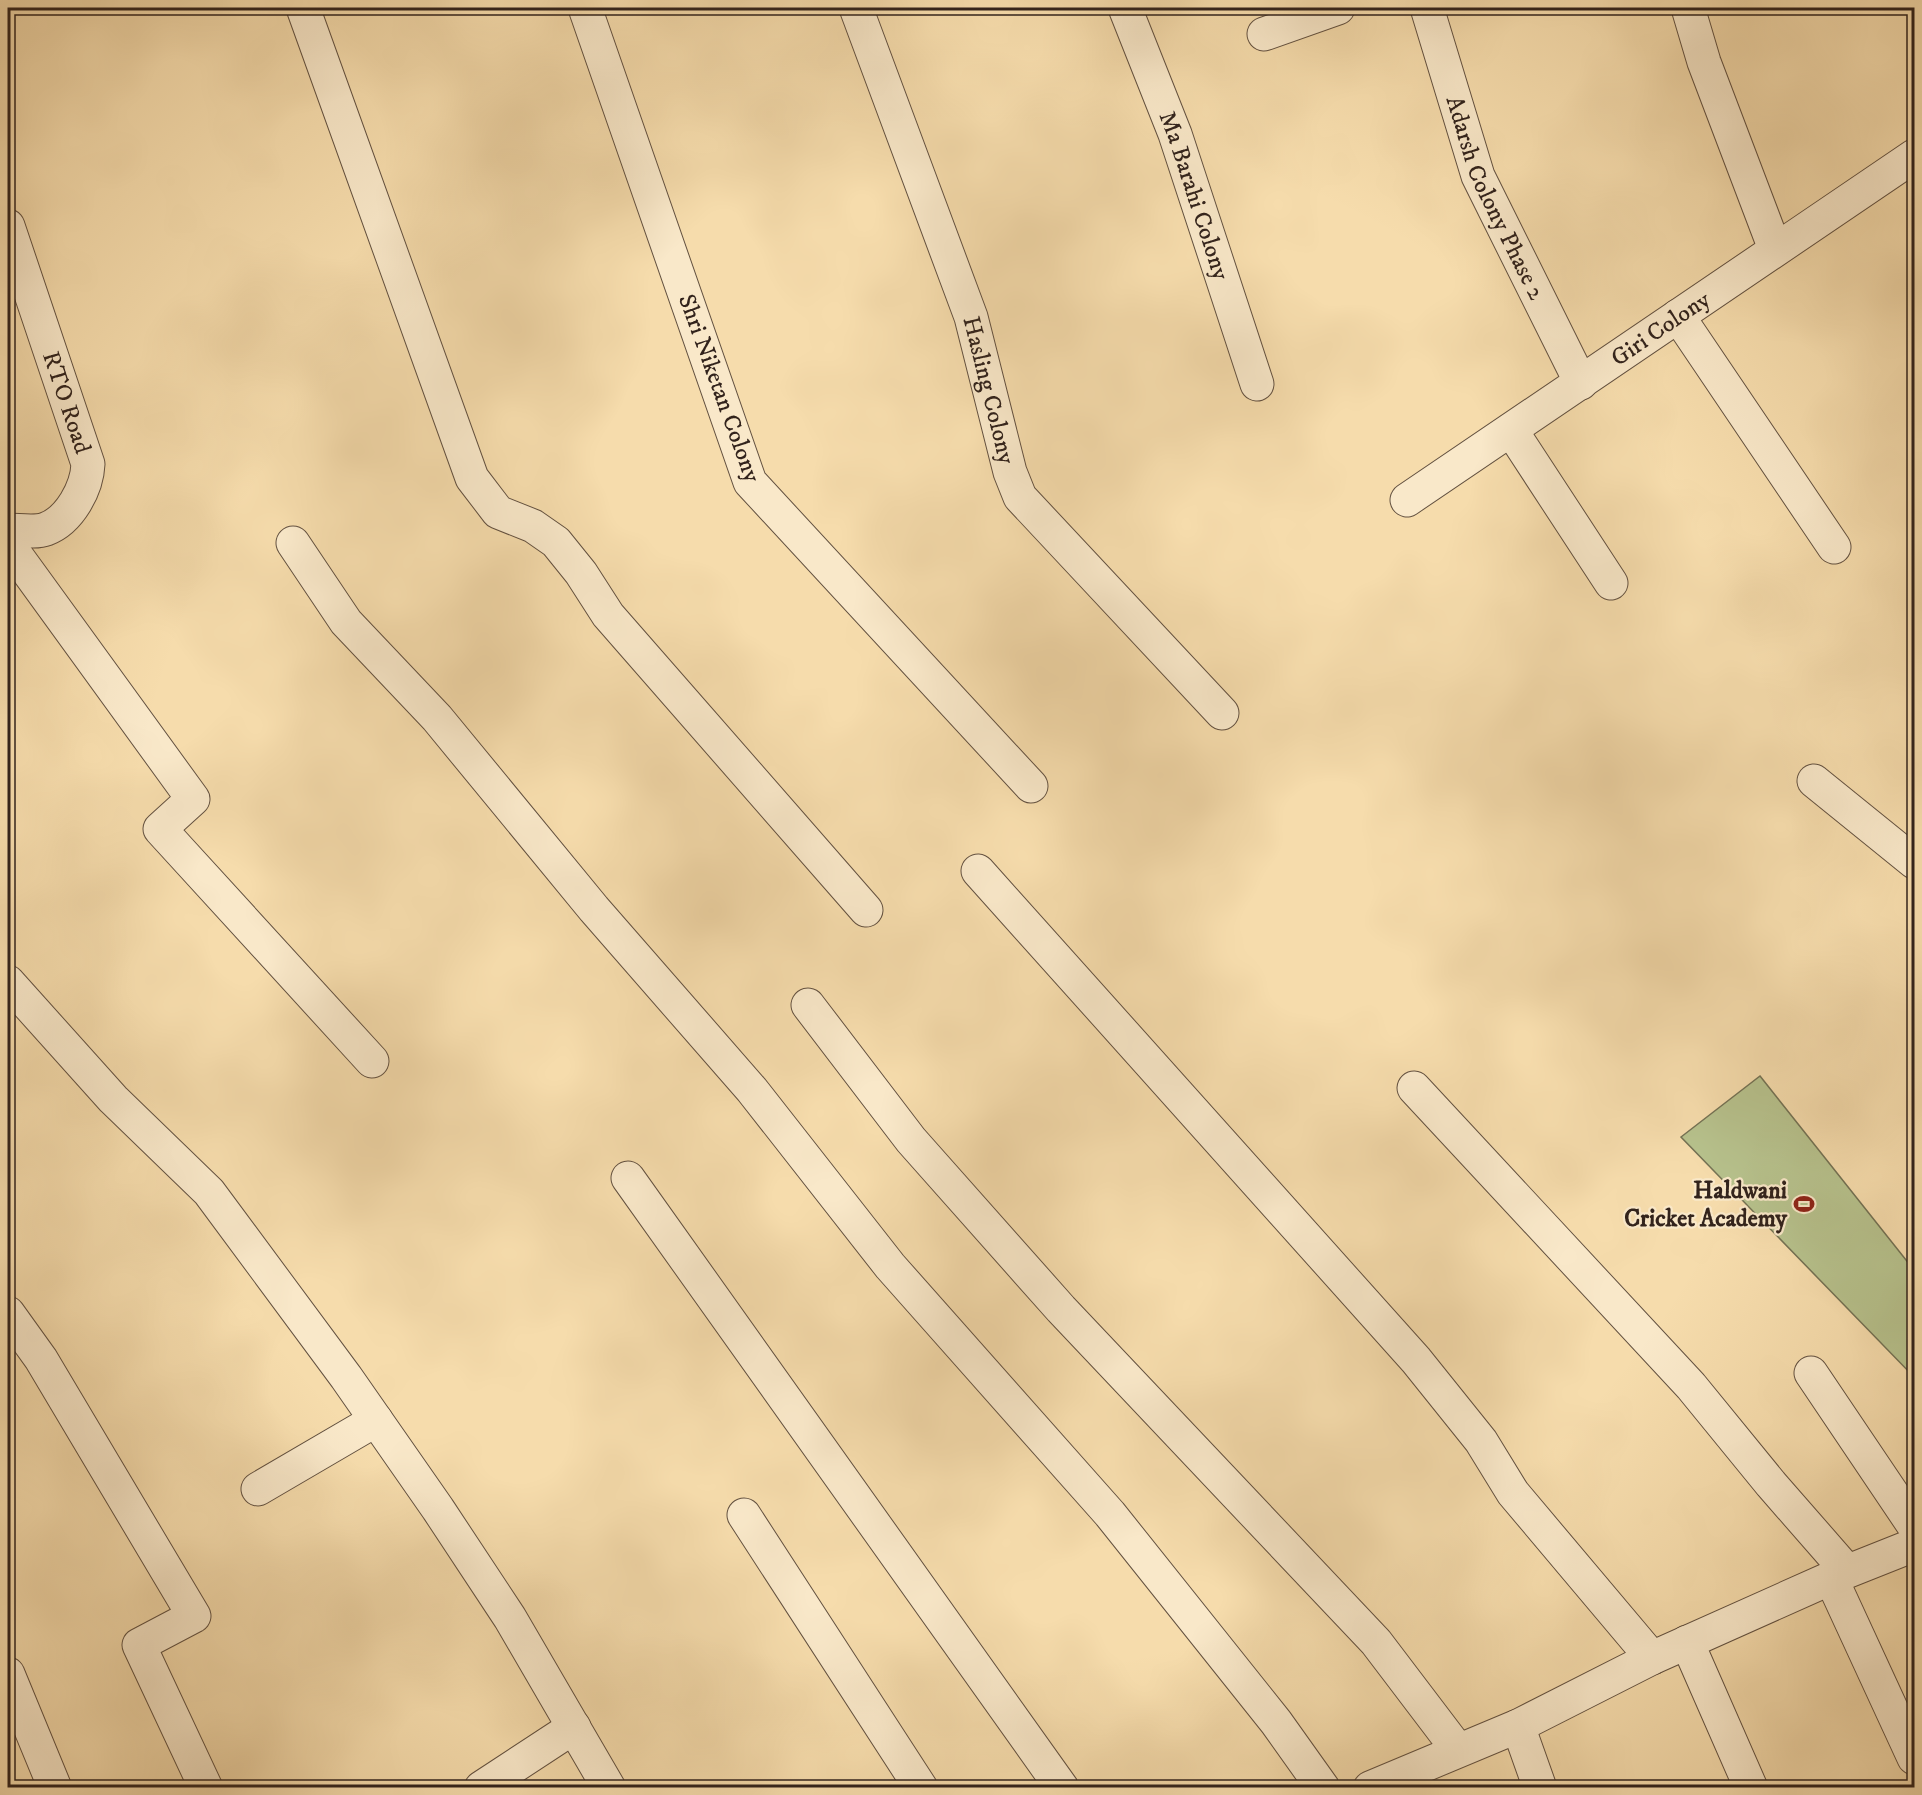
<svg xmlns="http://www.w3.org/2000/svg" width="1922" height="1795" font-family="'IM FELL DW Pica',serif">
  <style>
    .green { fill: #b7c28d; stroke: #747254; stroke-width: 1.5 }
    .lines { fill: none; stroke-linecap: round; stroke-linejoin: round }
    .minor-casing { stroke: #635140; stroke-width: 35 }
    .minor { stroke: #f9e8c9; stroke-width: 33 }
    .labels { text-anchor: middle; stroke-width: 4.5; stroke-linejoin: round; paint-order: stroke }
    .street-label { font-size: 24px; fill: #32231c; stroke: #f9e8c9 }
    .poi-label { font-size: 24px; font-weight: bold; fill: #32231c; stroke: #f9e8c9; text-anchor: end }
  </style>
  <rect width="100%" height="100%" fill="#f6dcac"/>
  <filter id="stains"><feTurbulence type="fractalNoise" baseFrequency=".00333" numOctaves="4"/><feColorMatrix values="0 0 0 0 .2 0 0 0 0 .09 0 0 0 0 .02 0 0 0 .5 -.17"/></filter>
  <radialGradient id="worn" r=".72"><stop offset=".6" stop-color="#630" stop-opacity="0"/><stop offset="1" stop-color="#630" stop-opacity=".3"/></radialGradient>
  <!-- green -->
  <path class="green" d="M1760 1076 1914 1270V1377L1681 1137Z"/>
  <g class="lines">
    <!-- minor casing -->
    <g class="minor-casing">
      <g id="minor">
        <path d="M303 8 472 478 498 512 533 526 556 542 581 573 608 615 866 910"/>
        <path d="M585 8 750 482 1031 786"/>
        <path id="s1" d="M856 8 971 317 1010 472 1020 497 1222 713"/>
        <path id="s2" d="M1125 8 1175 134 1257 384"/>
        <path id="s3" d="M1427 8 1478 176 1581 383"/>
        <path d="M1688 8 1704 62 1775 249"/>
        <path d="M1264 34 1338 8"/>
        <path id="s4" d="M8 226 88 464C87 488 70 520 46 529 35 533 19 530 8 530"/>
        <path d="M1678 316 1834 547"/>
        <path d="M1511 430 1611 583"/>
        <path id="s5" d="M1407 500 1914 156"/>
        <path d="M293 543 346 622 437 718 594 909 752 1090 890 1266 1110 1514 1276 1722 1323 1788"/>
        <path d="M8 544 193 799 160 829 372 1061"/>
        <path d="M1814 781 1914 862"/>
        <path d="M978 871 1416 1360 1481 1441 1513 1493 1652 1658"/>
        <path d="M8 982 113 1099 209 1192 346 1377 438 1509 510 1618 609 1788"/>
        <path d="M808 1005 911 1140 1061 1309 1376 1642 1458 1750"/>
        <path d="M1414 1088 1691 1386 1771 1484 1847 1571"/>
        <path d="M628 1178 1062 1788"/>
        <path d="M8 1313 41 1359 194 1616 139 1645 206 1788"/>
        <path d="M1811 1373 1914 1526"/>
        <path d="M258 1489 376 1420"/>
        <path d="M744 1515 921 1788"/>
        <path d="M1831 1578 1914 1758"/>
        <path d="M1687 1642 1751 1788"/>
        <path d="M8 1674 55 1788"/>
        <path d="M1518 1726 1540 1788"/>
        <path d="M481 1788 574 1727"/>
        <path d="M1370 1788 1518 1726 1652 1658 1831 1578 1914 1545"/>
      </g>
    </g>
    <!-- minor -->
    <use href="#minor" class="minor"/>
  </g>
  <!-- icons -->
  <defs>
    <g id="stadium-bare" transform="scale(1.62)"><path d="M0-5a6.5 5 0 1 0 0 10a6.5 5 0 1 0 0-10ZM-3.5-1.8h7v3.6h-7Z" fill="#8f2418" stroke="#f9e8c9" stroke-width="2.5" paint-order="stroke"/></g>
  </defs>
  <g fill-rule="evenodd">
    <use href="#stadium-bare" x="1804" y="1204"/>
  </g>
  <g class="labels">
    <!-- street labels -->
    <g class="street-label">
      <text dy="8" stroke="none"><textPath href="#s2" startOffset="200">Ma Barahi Colony</textPath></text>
      <text dy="8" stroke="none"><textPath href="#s3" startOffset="202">Adarsh Colony Phase 2</textPath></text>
      <text dy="8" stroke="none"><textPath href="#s5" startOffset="306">Giri Colony</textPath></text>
      <text transform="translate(720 388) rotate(70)" y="8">Shri Niketan Colony</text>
      <text dy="8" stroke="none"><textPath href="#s1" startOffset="405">Hasling Colony</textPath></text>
      <text dy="8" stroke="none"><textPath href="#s4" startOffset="186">RTO Road</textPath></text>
    </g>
    <!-- poi labels -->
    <g class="poi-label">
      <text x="1787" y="1198">Haldwani<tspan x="1787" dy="28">Cricket Academy</tspan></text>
    </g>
  </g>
  <!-- margin -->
  <rect width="1922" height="1795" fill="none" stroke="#f6dcac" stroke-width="30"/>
  <rect x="9" y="9" width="1904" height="1777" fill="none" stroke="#32231c" stroke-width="3"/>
  <rect x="15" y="15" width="1892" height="1765" fill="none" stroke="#32231c" stroke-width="1.5"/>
  <rect width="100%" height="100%" filter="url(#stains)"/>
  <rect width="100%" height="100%" fill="url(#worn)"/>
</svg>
